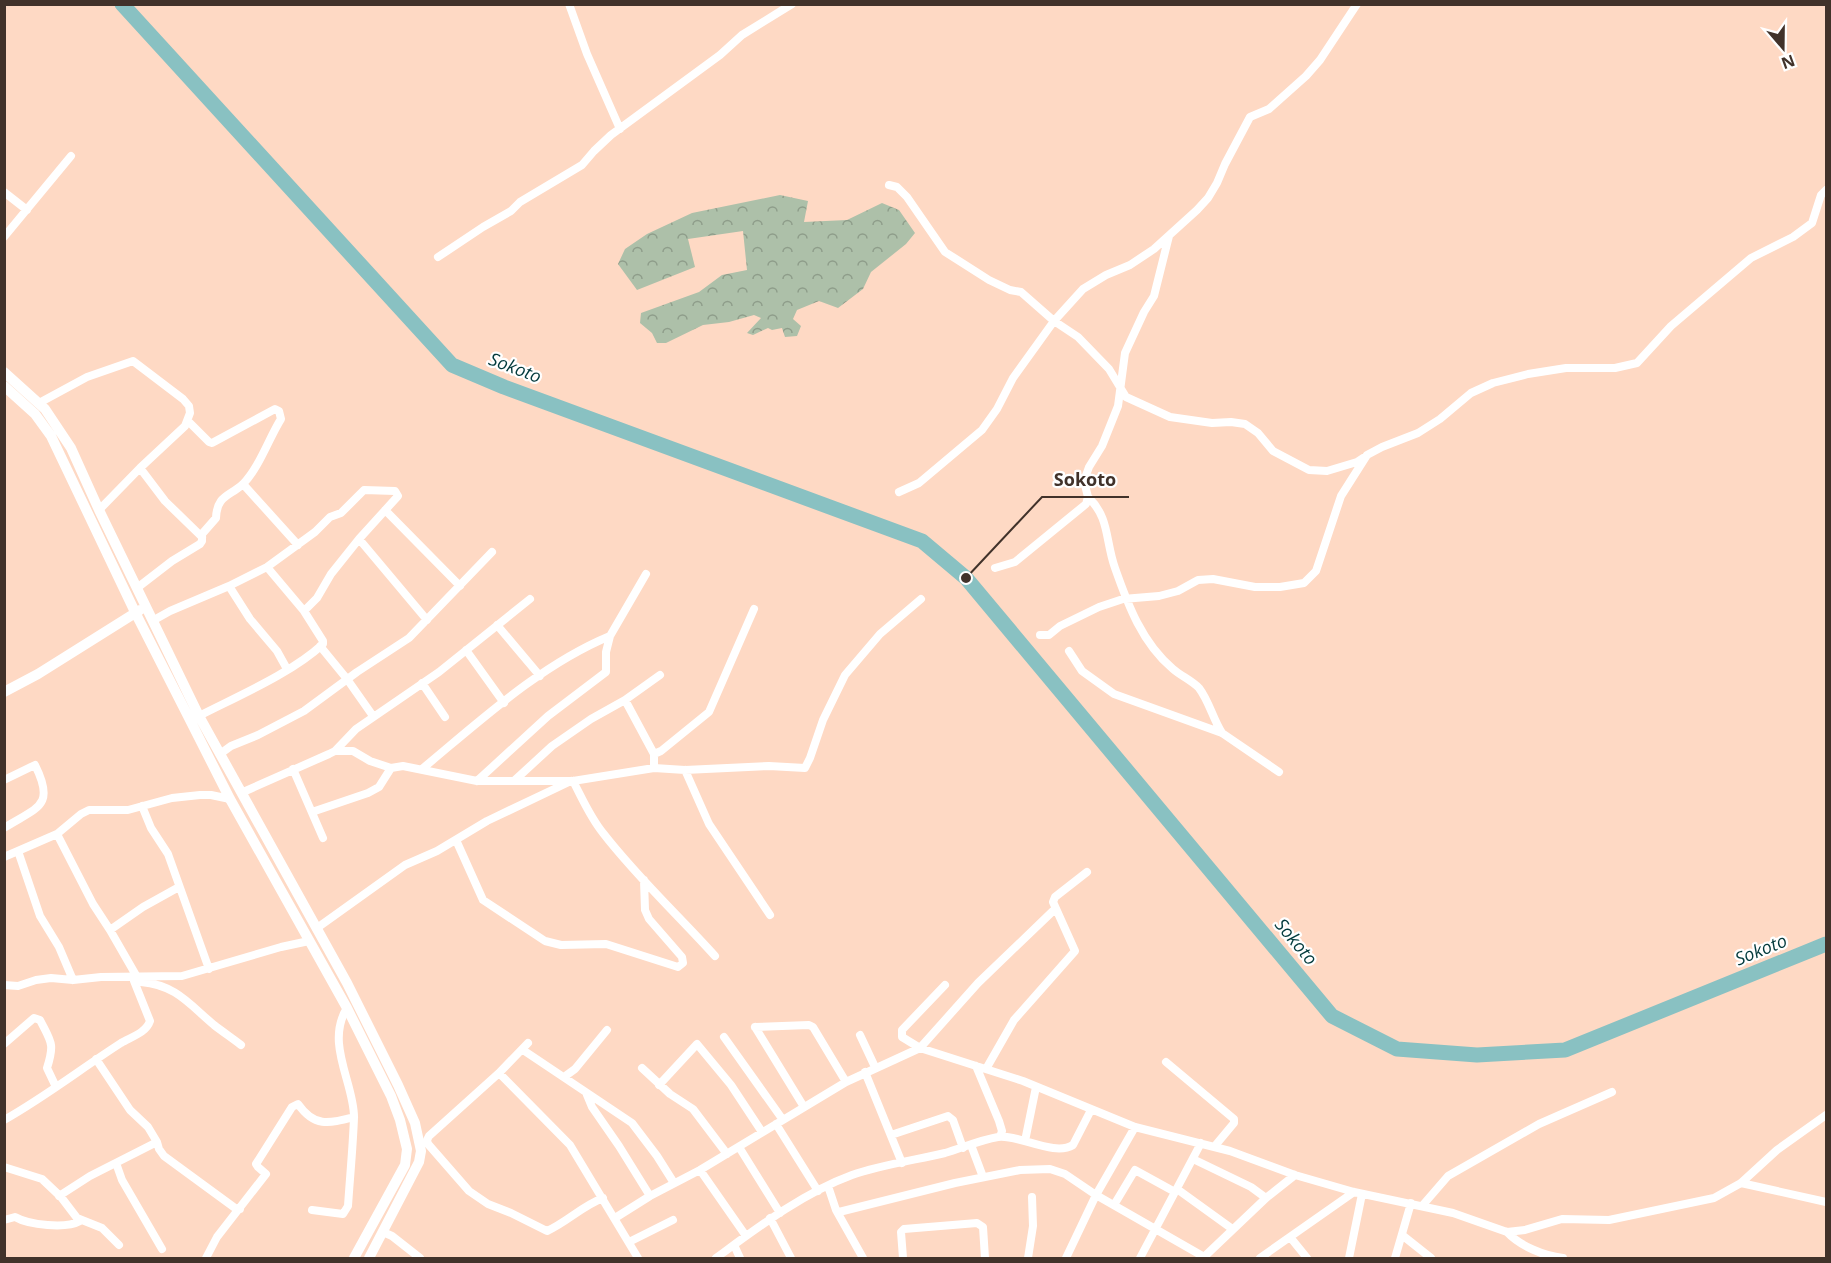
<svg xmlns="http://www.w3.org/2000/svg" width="1831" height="1263" font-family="'Open Sans',sans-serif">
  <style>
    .forest { fill: url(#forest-crowns) }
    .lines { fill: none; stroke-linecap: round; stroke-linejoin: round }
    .river { stroke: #89c1c2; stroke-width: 15 }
    .street { stroke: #fff; stroke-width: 8 }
    .secondary { stroke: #fff; stroke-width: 10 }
    .labels { text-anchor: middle; stroke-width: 4.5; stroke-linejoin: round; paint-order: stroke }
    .water-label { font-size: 18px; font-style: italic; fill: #033a3c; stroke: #fff }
    .leader { fill: none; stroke: #41322a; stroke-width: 2 }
    .callout-dot { fill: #41322a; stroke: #fff; stroke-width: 2 }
    .callout-label { font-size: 18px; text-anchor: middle; font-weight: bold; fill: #41322a; stroke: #fff; stroke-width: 4.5; stroke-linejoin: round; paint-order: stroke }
  </style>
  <defs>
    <pattern id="forest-crowns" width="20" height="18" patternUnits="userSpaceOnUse" patternTransform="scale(1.5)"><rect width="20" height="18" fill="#adc0a9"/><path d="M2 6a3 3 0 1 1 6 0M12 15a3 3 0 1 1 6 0" fill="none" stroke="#8e9d8a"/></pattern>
  </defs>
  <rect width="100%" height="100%" fill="#fed9c4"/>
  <!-- forest -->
  <path class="forest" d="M780 195 808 201 804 222 847 220 882 203 899 210 915 233 906 244 871 272 863 289 838 308 819 301 797 310 793 319 801 326 797 336 785 337 782 328 772 330 768 328 753 335 747 333 761 318 754 315 729 322 703 325 666 343H657L652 333 640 323 641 313 699 292 722 275 747 270 743 231 688 239 695 267 637 290 618 264 625 249 647 234 692 213Z"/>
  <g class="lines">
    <!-- river -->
    <path class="river" d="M122 4 452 365 504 387 922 541 966 578 1332 1016 1397 1049 1477 1055 1565 1050 1826 944"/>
    <!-- street -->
    <path class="street" d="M569 4 587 54 620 129
      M889 185 897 187 907 197 945 252 989 280 1010 290 1021 292 1054 321 1078 337 1109 369 1126 397 1170 417 1212 423 1231 422 1245 424 1258 433 1273 451 1309 470 1327 471 1357 462 1363 458
      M4 192 27 210
      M4 237 71 156
      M438 257 483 227 511 211 520 202 582 165 594 151 611 135 720 55 742 35 792 4
      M39 403 87 377 133 361 183 399 189 406 190 413 185 426 140 468 99 510
      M140 468 165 501 202 537
      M243 484 298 545
      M899 492 919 483 982 430 997 409 1013 378 1054 321 1083 289 1106 275 1130 265 1154 249 1197 210 1208 198 1217 183 1225 164 1250 117 1269 109 1306 76 1320 60 1357 4
      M1088 497C1110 518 1105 540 1115 568 1128 605 1142 643 1173 669 1181 676 1191 680 1199 688 1209 701 1213 719 1222 733
      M385 510 460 586
      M359 539 427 620
      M995 568 1015 562 1086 504 1088 497 1084 481 1089 467 1102 446 1118 406 1125 353 1144 312 1154 296 1169 236
      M229 586 250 619 277 651 287 669
      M137 588 172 561 200 544 202 541V534L216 518C217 495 229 497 243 484 259 468 269 438 281 419L279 411 275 409 212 443 209 442 188 421
      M154 620 170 611 229 586 267 567 315 532 330 517 341 513 364 490 395 491 398 496 359 539 331 574 317 598 304 611
      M497 625 540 676
      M1040 635H1049L1060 626 1099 607 1123 599 1159 596 1178 591 1198 580 1213 579 1255 587H1280L1304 583 1316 571 1341 496 1367 455 1382 447 1418 433 1440 419 1471 393 1493 383 1528 374 1566 368H1615L1637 363 1671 326 1751 258 1793 237 1812 223 1821 195 1826 190
      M320 646 347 679 373 716
      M466 650 504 703
      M1069 651 1082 671 1114 694 1222 733 1279 772
      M422 683 445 717
      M625 700 654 754V768
      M199 716C238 696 292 673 323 644V641L304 611 267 567
      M335 751 356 729 439 672 530 599
      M220 754 231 746 258 735 304 711 357 672 409 638 492 552
      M654 754 661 751 709 712 754 609
      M293 769 323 838
      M422 769C480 721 540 665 610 636
      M685 770 709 824 770 915
      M4 780 35 765C56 807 37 807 4 828
      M515 780 552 746 591 719 625 700 660 675
      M477 781 548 716 606 672V652L610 636 646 574
      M573 781C582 798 590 817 603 833 637 877 678 915 715 956
      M241 793 329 754 335 751H353L370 761 391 768 403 766 477 781H573L654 768 685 770 769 766 805 768 810 758 823 720 845 675 880 634 921 599
      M142 806 151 828 168 854 209 969
      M312 812 368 793 379 787 391 768
      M456 840 483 900 545 941 561 945 606 944 678 967 683 963 682 957 649 919 645 910 644 880
      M18 851 40 916 59 947 73 980
      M4 857 57 834 81 814 89 810H128L172 798 200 795H211L230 799
      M317 928 405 865 437 851 487 821 571 781
      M110 930 143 907 179 887
      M141 982C176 985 189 1004 214 1025 223 1032 232 1038 241 1045
      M4 985 18 986 36 980 51 978 73 980 101 977 182 976 281 947 309 941
      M945 985 902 1030V1037L920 1048 1023 1081 1135 1127 1230 1151 1295 1175 1354 1192 1453 1213 1507 1232 1525 1230 1562 1219 1609 1220 1714 1198 1741 1183 1777 1150 1826 1115
      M755 1027 809 1025 813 1027 846 1082
      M755 1027 804 1107
      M860 1035 875 1067
      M724 1037 783 1120
      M528 1043 499 1073 429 1136 427 1140 428 1144 469 1191 488 1204 511 1213 547 1231C567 1222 582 1206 603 1198
      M4 1044 34 1018 40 1020C51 1042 55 1043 47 1068L56 1087
      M523 1050 632 1123 657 1156 674 1183
      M96 1059 130 1110 148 1127 157 1142 159 1149 164 1156 235 1208 240 1209
      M1166 1062 1234 1119V1123L1214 1147
      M976 1066 999 1121 1002 1131 1000 1137
      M642 1068 670 1094 693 1109 727 1154
      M986 1069 1014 1020 1075 951 1053 902 1055 897 1087 872
      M865 1072 902 1163
      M499 1073 570 1145 638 1258
      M564 1077 575 1069 607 1030
      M659 1085 697 1044 731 1085 762 1132
      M587 1095 592 1107 619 1146 650 1196
      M4 1120C45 1097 82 1068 121 1043 131 1037 146 1033 150 1021L134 981 137 977 110 930 93 904 57 834
      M776 1124 818 1191
      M891 1135 948 1116 953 1120 963 1148
      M1025 1141 1036 1087
      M971 1145 983 1177
      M739 1147 780 1213
      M1193 1159 1251 1187 1266 1198
      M116 1163 122 1180 162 1249
      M4 1167 42 1179 61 1197 77 1218 102 1228 119 1245
      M700 1170 746 1236
      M1741 1183 1826 1202
      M828 1186 836 1210 863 1258
      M1177 1189 1231 1228
      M59 1196 90 1176 157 1142
      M1114 1205 1135 1170 1175 1192
      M1422 1206 1448 1176 1539 1124 1612 1092
      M312 1210 343 1214 348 1206C350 1176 353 1146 354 1117 354 1083 325 1043 347 1008
      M839 1212 955 1183 1020 1170 1050 1169 1065 1174 1096 1195 1206 1258
      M615 1218 650 1196 700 1170 846 1082 920 1048 978 983 1055 909
      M770 1218 791 1258
      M4 1220 15 1217C29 1225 66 1229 80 1221
      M383 1232 392 1236 420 1258
      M1507 1232C1520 1246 1544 1256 1563 1258
      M1402 1235 1431 1258
      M1290 1237 1307 1258
      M629 1242 673 1220
      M734 1245 740 1258
      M1204 1257 1266 1198 1295 1175
      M206 1258 217 1237 266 1174 258 1167 256 1164 292 1107 298 1104C314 1127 328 1124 354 1117
      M716 1258C757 1228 803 1193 852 1175 880 1165 915 1160 945 1153 962 1148 980 1140 998 1137 1019 1134 1054 1157 1073 1145L1091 1110
      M903 1258 901 1232 904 1229 977 1223 983 1227 985 1258
      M1028 1258 1033 1226 1032 1197
      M1066 1258 1096 1195 1135 1127
      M1140 1258 1201 1143
      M1260 1258 1354 1192
      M1349 1258 1362 1194
      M1395 1258 1411 1203"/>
    <!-- secondary -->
    <path class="secondary" d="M4 372 45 409 71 448 99 510 199 716 347 983 398 1085 415 1123 421 1151 419 1162 369 1258
      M4 386 35 414 51 436 135 612 192 724 230 799 347 1008 391 1096 400 1120 407 1149 405 1165 354 1258
      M4 692 38 674 140 610"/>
  </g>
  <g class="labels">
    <!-- water labels -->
    <g class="water-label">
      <text transform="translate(515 368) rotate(21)" y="6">Sokoto</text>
      <text transform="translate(1296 942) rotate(50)" y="6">Sokoto</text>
      <text transform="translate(1761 950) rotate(-22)" y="6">Sokoto</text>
    </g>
  </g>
  <!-- callouts -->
  <path class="leader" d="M966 578L1042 497H1129"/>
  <circle class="callout-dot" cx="966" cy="578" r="6"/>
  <g class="callout-label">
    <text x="1085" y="486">Sokoto</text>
  </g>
  <!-- border -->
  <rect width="1831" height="1263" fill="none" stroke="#41322a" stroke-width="12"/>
  <!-- north arrow -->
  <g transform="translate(1783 48) rotate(160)" stroke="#ffffff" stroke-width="4.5" paint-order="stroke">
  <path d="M0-4.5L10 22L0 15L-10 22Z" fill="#41322a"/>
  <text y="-9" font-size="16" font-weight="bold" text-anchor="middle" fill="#41322a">N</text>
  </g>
</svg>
